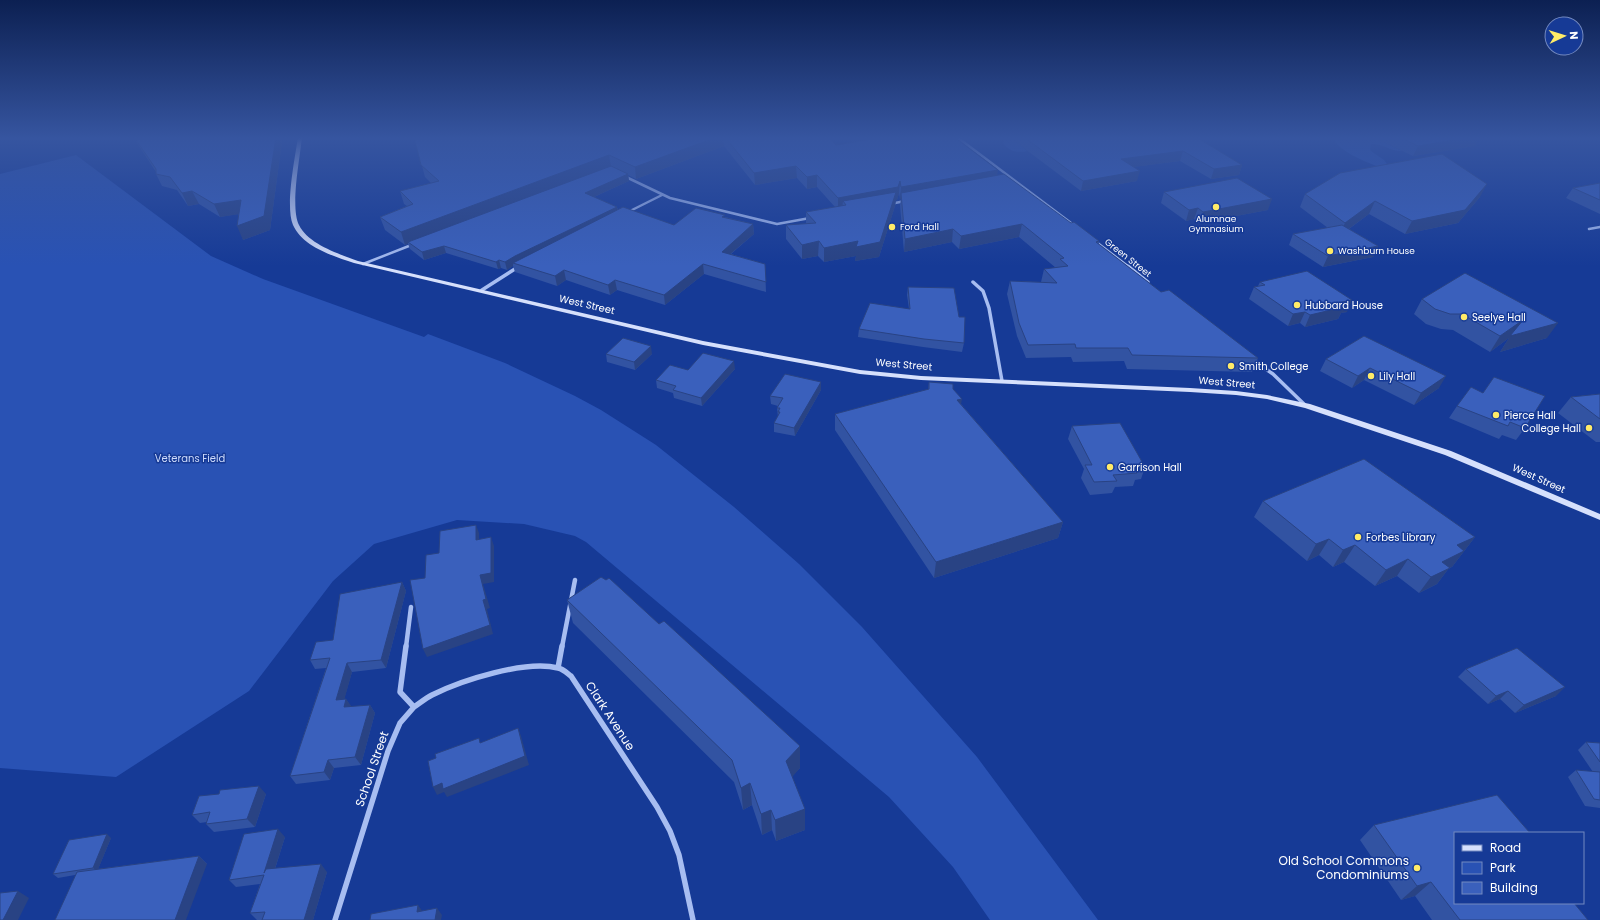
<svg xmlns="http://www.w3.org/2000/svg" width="1600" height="920" font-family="Poppins,sans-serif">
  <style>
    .green { fill: #2952b4 }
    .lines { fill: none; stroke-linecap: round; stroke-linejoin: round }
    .street-far3 { stroke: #a7bdf1; stroke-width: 2.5 }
    .street-far2 { stroke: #a7bdf1; stroke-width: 3.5 }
    .street-far1 { stroke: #a7bdf1; stroke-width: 4.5 }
    .street { stroke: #a7bdf1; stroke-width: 5.5 }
    .secondary { fill: #d6e0fc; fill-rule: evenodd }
    .wall { fill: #3253a2 }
    .shaded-wall { fill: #294384 }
    .building { fill: #3a60bc; stroke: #294384 }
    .poi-dot { fill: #ffeb68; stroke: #163a96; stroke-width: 1.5 }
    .labels { text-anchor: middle; stroke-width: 3; stroke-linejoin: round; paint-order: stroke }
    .far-poi-label { font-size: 9px; fill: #fff; stroke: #163a96; text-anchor: start }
    .far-street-label { font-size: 9px; fill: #fff; stroke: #163a96 }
    .street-label { font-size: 10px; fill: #fff; stroke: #163a96 }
    .poi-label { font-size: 10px; fill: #fff; stroke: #163a96; text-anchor: start }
    .park-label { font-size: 10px; fill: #cfdcfc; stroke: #163a96 }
    .near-street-label { font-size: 12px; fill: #fff; stroke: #163a96 }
    .near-poi-label { font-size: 12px; fill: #fff; stroke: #163a96; text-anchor: end }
  </style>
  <rect width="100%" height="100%" fill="#163a96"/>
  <!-- green -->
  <path class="green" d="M1005 137H1011L1027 151C1017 153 1010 152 1003 143Z
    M1332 137H1373L1402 151C1392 152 1382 143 1371 144L1370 149 1371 151 1384 160 1387 164 1379 167C1366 162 1338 151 1332 137Z
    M76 155 211 256 263 279 424 337 428 334 505 363 575 396 601 410 656 445 734 507 799 564 862 627 977 757 1098 920H990L953 867 889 797 586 542 575 536 524 524 457 520 374 544 333 581 249 691 116 777 0 768V174Z"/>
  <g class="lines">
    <!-- street-far3 -->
    <path class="street-far3" d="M957 137 1075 226
      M626 177 670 198 777 224 810 218
      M890 204 905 201
      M626 213 662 195
      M1589 229 1600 227
      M1095 241 1129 267
      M363 264 414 244"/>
    <!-- street-far2 -->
    <path class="street-far2" d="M1128 266 1148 282
      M973 282 983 291 989 308 1002 381
      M482 290 518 267
      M1253 360 1273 374 1305 405"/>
    <!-- street-far1 -->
    <path class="street-far1" d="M406 647 411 607
      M562 647 575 580"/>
    <!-- street -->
    <path class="street" d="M558 668 562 646
      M414 707C420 703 426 698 432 695 462 680 525 660 558 668 563 669 567 673 571 676L657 807 670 831 679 855 693 920
      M335 920 388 751 400 723 414 707 400 692 406 646"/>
    <!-- secondary -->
    <path class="secondary" d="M298 137H302C300 158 290 207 299 225 308 244 339 254 358 261L703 341 860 370 921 376 1190 388 1236 391 1267 395 1310 404 1451 451 1600 514V520L1445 455 1305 408 1267 399 1236 395 1190 392 921 380 860 374 703 345 354 263C333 256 303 247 293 225 285 206 295 158 298 137Z"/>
  </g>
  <!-- wall -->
  <path class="wall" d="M133 137H280L282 142 270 230 243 240 238 214 220 217 199 204 188 206 177 190 162 186 156 174V172Z
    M414 137H828L836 145 997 176 1099 241V244L1161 292 1258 358 1252 372 1127 369 1124 361 1073 362 1071 357 1026 358 1017 336 1007 294 1010 281 1041 282 1044 269 1056 268 1019 237 959 249 952 242 904 252 900 205 901 199H900L899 193 897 200H896L895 206 879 257 855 261 856 256 824 262 818 256 802 259 786 239V225L806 224V212L835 207 817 187 807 189 797 178 755 185 724 146 636 179 628 175 629 181 594 197 617 207 618 210 674 225 725 217 753 224 754 234 731 254 765 264 766 292 704 274 665 305 617 290 610 295 566 280 557 286 515 272 513 266 507 270 501 268 498 269 446 253 424 260 410 249 408 244 405 245 385 230 380 217 407 206 404 204 400 191 431 183 425 177Z
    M1009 137H1196L1242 165 1239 175 1211 179 1180 161 1133 167 1137 181 1081 191Z
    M1373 137H1479L1475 146 1413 156Z
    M1600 183V214L1566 198 1573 188Z
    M1164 192 1268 210 1199 223 1194 219 1186 221 1161 203Z
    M1305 194 1480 197 1458 223 1405 234 1369 214 1349 229 1378 246 1373 257 1323 267 1289 245 1293 234 1328 228 1300 207Z
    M1260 282 1347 312 1341 313 1338 319 1305 327 1300 323 1288 326 1249 299 1254 287 1258 286Z
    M908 287 959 317 964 343 962 352 923 347 858 337 859 329 909 309 907 295Z
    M1422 299 1547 338 1500 352 1509 338 1490 352 1453 330 1441 329 1426 324 1414 314Z
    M1364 336 1439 388 1414 405 1364 380 1352 388 1320 371 1326 359Z
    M606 354H652L635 370 607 362Z
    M735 369 702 406 674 398 673 393 657 388 656 380 688 370Z
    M821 382V390L795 436 774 432V423L778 417 777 408 778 406 771 404 770 396Z
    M929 382 953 389 961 404 1063 522 1058 538 934 578 835 430V414L928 390Z
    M1483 393 1525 428 1516 440 1502 435 1499 439 1449 418 1457 406Z
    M1600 394V442H1596L1558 413 1571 397Z
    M1072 426 1145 467 1141 479 1135 480 1133 486 1115 487 1112 493 1090 495 1081 478 1084 469 1068 439Z
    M1263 501 1475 537 1452 567 1449 568 1437 584 1419 593 1397 576 1375 586 1344 562 1333 567 1319 555 1307 561 1254 517Z
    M402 582 406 591 386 668 352 672 344 699H346L351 707 370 705 375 713 361 765 334 768 330 780 296 784 290 776 326 668 315 669 310 660Z
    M567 600 659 624 800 746V768L792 776 805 830 776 841 772 830 762 835 752 805 743 810 734 782 573 623Z
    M1466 669 1556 696 1515 713 1500 699 1488 704 1458 677Z
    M1586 742 1600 743V808L1585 806 1568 777 1576 770 1593 772 1578 750Z
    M219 794H266L255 827 214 832 206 824 207 822 200 823 192 815Z
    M1374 825 1455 833 1588 920H1432L1415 896 1401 900 1360 840Z
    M285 837 275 869 327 872 313 920H257L250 913 260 884 236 887 229 880Z
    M111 838 98 869 199 856 207 864 75 875 58 878 53 874Z"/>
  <!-- shaded-wall -->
  <path class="shaded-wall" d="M276 137H280L282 142 270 230 243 240 237 226Z
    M717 137H723L724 146 636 179 635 167Z
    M1472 137H1479L1475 146 1413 156 1418 146Z
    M1183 151 1180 161 1118 169 1121 159Z
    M609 155 611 167 408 242V244L405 245 401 232Z
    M1242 165 1239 175 1211 179 1214 169Z
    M796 166 797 178 755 185 754 173Z
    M998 170 996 182 901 193V199H900L901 187Z
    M1140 171 1137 181 1081 191 1083 181Z
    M628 174 629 181 587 200 585 193Z
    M817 175V187L807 189V177Z
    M900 181 899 193 897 200H896L895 206 879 257 855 261 856 256 824 262V248L858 241 880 242 843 201 842 209 838 210V198Z
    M1487 184 1480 197 1458 223 1405 234 1412 221Z
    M192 191 199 204 188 206 182 193Z
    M1272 199 1268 210 1199 223 1203 212Z
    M241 200 247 213 220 217 214 204Z
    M1375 201 1369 214 1339 236 1345 223Z
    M617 207 618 214 513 263V266L507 270 505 262 515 256Z
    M1198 208 1194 219 1186 221 1189 210Z
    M753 224 754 234 722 261V252Z
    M1022 224 1019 237 959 249 961 236Z
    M953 229 952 242 904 252 905 239Z
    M819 241 818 256 802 259V245Z
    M444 246 446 253 424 260 422 252Z
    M1378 246 1373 257 1323 267 1328 256Z
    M499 260 501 268 498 269 496 262Z
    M703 264 704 274 665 305 664 295Z
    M564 270 566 280 557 286 555 276Z
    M615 280 617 290 610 295 608 285Z
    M1352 300 1347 312 1341 313 1338 319 1305 327 1310 315 1338 303Z
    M1305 312 1300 323 1288 326 1293 314Z
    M1523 320 1558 323 1547 338 1500 352 1509 338 1490 352 1500 336Z
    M651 346 652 354 635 370 634 362Z
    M734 361 735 369 702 406 701 398Z
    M1370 368 1364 380 1352 388 1358 376Z
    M1446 376 1439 388 1414 405 1421 393Z
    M821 382V390L795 436 794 428Z
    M962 399 959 415 957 400Z
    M1063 522 1058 538 934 578 936 562Z
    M476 525 479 533V548L476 540Z
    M491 537 494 546V582L483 584 490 608 487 609 493 634 427 657 423 649 483 600 480 575Z
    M1475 537 1452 567 1449 568 1437 584 1419 593 1442 562 1457 545Z
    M1329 539 1319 555 1307 561 1316 544Z
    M1355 545 1344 562 1333 567 1343 550Z
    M1408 559 1397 576 1375 586 1386 570Z
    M402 582 406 591 386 668 381 660Z
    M347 663 352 672 342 708 336 700Z
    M1565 687 1556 696 1515 713 1524 705Z
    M1508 691 1500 699 1488 704 1496 696Z
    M346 699 352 707H344Z
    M370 705 375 713 361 765 355 757Z
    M518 728 521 736 529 765 447 797 444 792 437 795 433 787Z
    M800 746V768L787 783 786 761Z
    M328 760 334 768 330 780 324 772Z
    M750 783 752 805 743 810 741 788Z
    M259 786 266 794 255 827 247 819Z
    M805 809V830L776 841 775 820Z
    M771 810 772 830 762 835 761 814Z
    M278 829 285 837 271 881 264 873Z
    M107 834 111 838 97 872 93 868Z
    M199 856 207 864 186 920H175Z
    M321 864 327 872 313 920H304Z
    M1431 882 1415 896 1401 900 1417 886Z
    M18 891 29 898 18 920H3Z
    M418 905 423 912H417Z
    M437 908 442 915 441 920H435Z"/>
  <!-- building -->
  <path class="building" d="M134 137H276L264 216 237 226 241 200 214 204 192 191 182 193 170 177 156 174V169Z
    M414 137H717L635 167 609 155 401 232 380 217 413 204 400 191 439 181 421 165Z
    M725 137H828L836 145 884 137H954L998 170 901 187 900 181 898 187 838 198 817 175 807 177 796 166 754 173Z
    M1024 137H1196L1242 165 1214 169 1183 151 1121 159 1140 171 1083 181Z
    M1399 137H1472L1418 146Z
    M1442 154 1487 184 1465 210 1412 221 1375 201 1345 223 1305 194 1340 173Z
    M611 166 628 174 585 193 617 207 515 256 505 262 499 260 496 262 444 246 422 252 408 242Z
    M1004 174 1071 223 1074 222 1099 241 1096 242 1161 292 1169 290 1258 358 1132 355 1128 348H1076L1075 344 1028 345 1019 323 1010 281 1057 283 1044 269 1068 266 1060 259 1064 258 1022 224 961 236 953 229 905 239 901 193Z
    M1237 178 1272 199 1203 212 1198 208 1189 210 1164 192Z
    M1600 183V200L1573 188Z
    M896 192 880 242 856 247 858 241 824 248 819 241 802 245 786 225 816 223 806 212 846 205 843 201Z
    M623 207 674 225 696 208 725 215 722 217 753 224 722 252 765 264 766 282 703 264 664 295 615 280 608 285 564 270 555 276 513 263Z
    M1342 225 1378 246 1328 256 1293 234Z
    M1307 271 1352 300 1338 303 1344 307 1310 315 1305 312 1293 314 1254 287 1265 285 1260 282Z
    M1465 273 1558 323 1510 336 1523 320 1500 336 1462 314H1450L1435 309 1422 299Z
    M908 287 954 288 959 317H965L964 343 924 339 859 329 870 303 910 309Z
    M1364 336 1446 376 1421 393 1370 368 1358 376 1326 359Z
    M623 338 651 346 634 362 606 354Z
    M703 353 734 361 701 398 673 390 676 386 656 380 670 365 688 370Z
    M785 374 821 382 794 428 774 423 780 412H778L780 408H777L783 398 770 396Z
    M1494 377 1545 396 1525 428 1510 422 1508 426 1457 406 1471 387 1483 393Z
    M929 382 953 384V389L962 399 957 400 1063 522 936 562 835 414 929 389Z
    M1600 394V419L1571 397Z
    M1120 423 1145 467 1134 468 1137 473 1113 475 1117 481 1094 482 1085 465H1092L1072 426Z
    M1364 459 1475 537 1457 545 1464 551 1442 562 1450 568 1431 577 1408 559 1386 570 1355 545 1343 550 1329 539 1316 544 1263 501Z
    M476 525V540L491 537V573L480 575 486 599 483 600 490 625 423 649 410 580 425 578 426 555 439 553 440 531Z
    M601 577 606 580 609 578 659 624 664 621 800 746 786 761 805 809 775 820 771 810 761 814 750 783 741 788 732 760 567 600Z
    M402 582 381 660 347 663 336 700 346 699 344 707 370 705 355 757 328 760 324 772 290 776 330 658 310 660 316 642 333 640 340 594Z
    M1517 648 1565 687 1524 705 1508 691 1496 696 1466 669Z
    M518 728 525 756 443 789 442 783 433 787 428 761 436 758 435 754 479 738 480 743Z
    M1586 742 1600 743V762Z
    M1576 770 1600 772V800L1594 799Z
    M259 786 247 819 206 824 210 812 192 815 199 796 219 794 220 790Z
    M1497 795 1530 833H1455V903H1574L1588 920H1460L1431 882 1417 886 1374 825Z
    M278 829 264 873 266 869 321 864 304 920H262L265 912 250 913 264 875 229 880 244 834Z
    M107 834 93 868 53 874 69 840Z
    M199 856 175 920H55L77 872Z
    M18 891 3 920H0V893Z
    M418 905 417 912 437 908 435 920H370L371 914Z"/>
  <!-- sky -->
  <linearGradient id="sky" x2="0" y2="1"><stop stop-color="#0c2052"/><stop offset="0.52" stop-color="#3655a0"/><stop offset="1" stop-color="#3655a0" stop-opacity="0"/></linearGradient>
  <rect width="1600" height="266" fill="url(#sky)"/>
  <!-- markers -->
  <g class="poi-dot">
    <circle cx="1216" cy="207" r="4"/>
    <circle cx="892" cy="227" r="4"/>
    <circle cx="1330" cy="251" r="4"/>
    <circle cx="1297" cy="305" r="4"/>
    <circle cx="1464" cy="317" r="4"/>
    <circle cx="1231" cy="366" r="4"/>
    <circle cx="1371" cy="376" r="4"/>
    <circle cx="1496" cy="415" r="4"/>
    <circle cx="1589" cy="428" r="4"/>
    <circle cx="1110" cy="467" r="4"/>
    <circle cx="1358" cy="537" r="4"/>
    <circle cx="1417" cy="868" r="4"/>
  </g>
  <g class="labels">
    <!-- far-poi labels -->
    <g class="far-poi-label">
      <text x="1216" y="222" text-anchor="middle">Alumnae<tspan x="1216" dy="10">Gymnasium</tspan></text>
      <text x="900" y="230">Ford Hall</text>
      <text x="1338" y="254">Washburn House</text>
    </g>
    <!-- far-street labels -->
    <g class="far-street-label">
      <text transform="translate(1128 258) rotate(38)" y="3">Green Street</text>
    </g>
    <!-- street labels -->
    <g class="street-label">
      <text transform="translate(587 304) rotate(13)" y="4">West Street</text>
      <text transform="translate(904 364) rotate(5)" y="4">West Street</text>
      <text transform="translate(1227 382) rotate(5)" y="4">West Street</text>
      <text transform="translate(1539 478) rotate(24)" y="4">West Street</text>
    </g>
    <!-- poi labels -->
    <g class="poi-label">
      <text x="1305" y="309">Hubbard House</text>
      <text x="1472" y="321">Seelye Hall</text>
      <text x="1239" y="370">Smith College</text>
      <text x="1379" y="380">Lily Hall</text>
      <text x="1504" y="419">Pierce Hall</text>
      <text x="1581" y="432" text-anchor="end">College Hall</text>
      <text x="1118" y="471">Garrison Hall</text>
      <text x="1366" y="541">Forbes Library</text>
    </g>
    <!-- park labels -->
    <g class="park-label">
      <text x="190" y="462">Veterans Field</text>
    </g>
    <!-- near-street labels -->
    <g class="near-street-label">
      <text transform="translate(610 716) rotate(57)" y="4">Clark Avenue</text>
      <text transform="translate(372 769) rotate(-71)" y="4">School Street</text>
    </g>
    <!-- near-poi labels -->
    <g class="near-poi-label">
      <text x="1409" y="865">Old School Commons<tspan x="1409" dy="14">Condominiums</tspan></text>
    </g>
  </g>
  <!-- legend -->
  <rect x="1454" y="832" width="130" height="72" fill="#163a96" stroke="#7389c0"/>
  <rect x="1462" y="845" width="20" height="6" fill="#d6e0fc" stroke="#7389c0"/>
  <text x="1490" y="852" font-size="12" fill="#ffffff">Road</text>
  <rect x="1462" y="862" width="20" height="12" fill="#2952b4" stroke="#7389c0"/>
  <text x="1490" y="872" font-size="12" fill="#ffffff">Park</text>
  <rect x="1462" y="882" width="20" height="12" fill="#3a60bc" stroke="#7389c0"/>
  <text x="1490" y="892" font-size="12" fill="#ffffff">Building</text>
  <!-- north arrow -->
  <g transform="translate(1564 36) rotate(86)"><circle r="19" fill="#163a96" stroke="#7389c0"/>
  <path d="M0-3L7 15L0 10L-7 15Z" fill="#ffeb68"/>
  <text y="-6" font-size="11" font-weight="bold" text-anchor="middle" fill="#ffffff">N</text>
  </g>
</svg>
